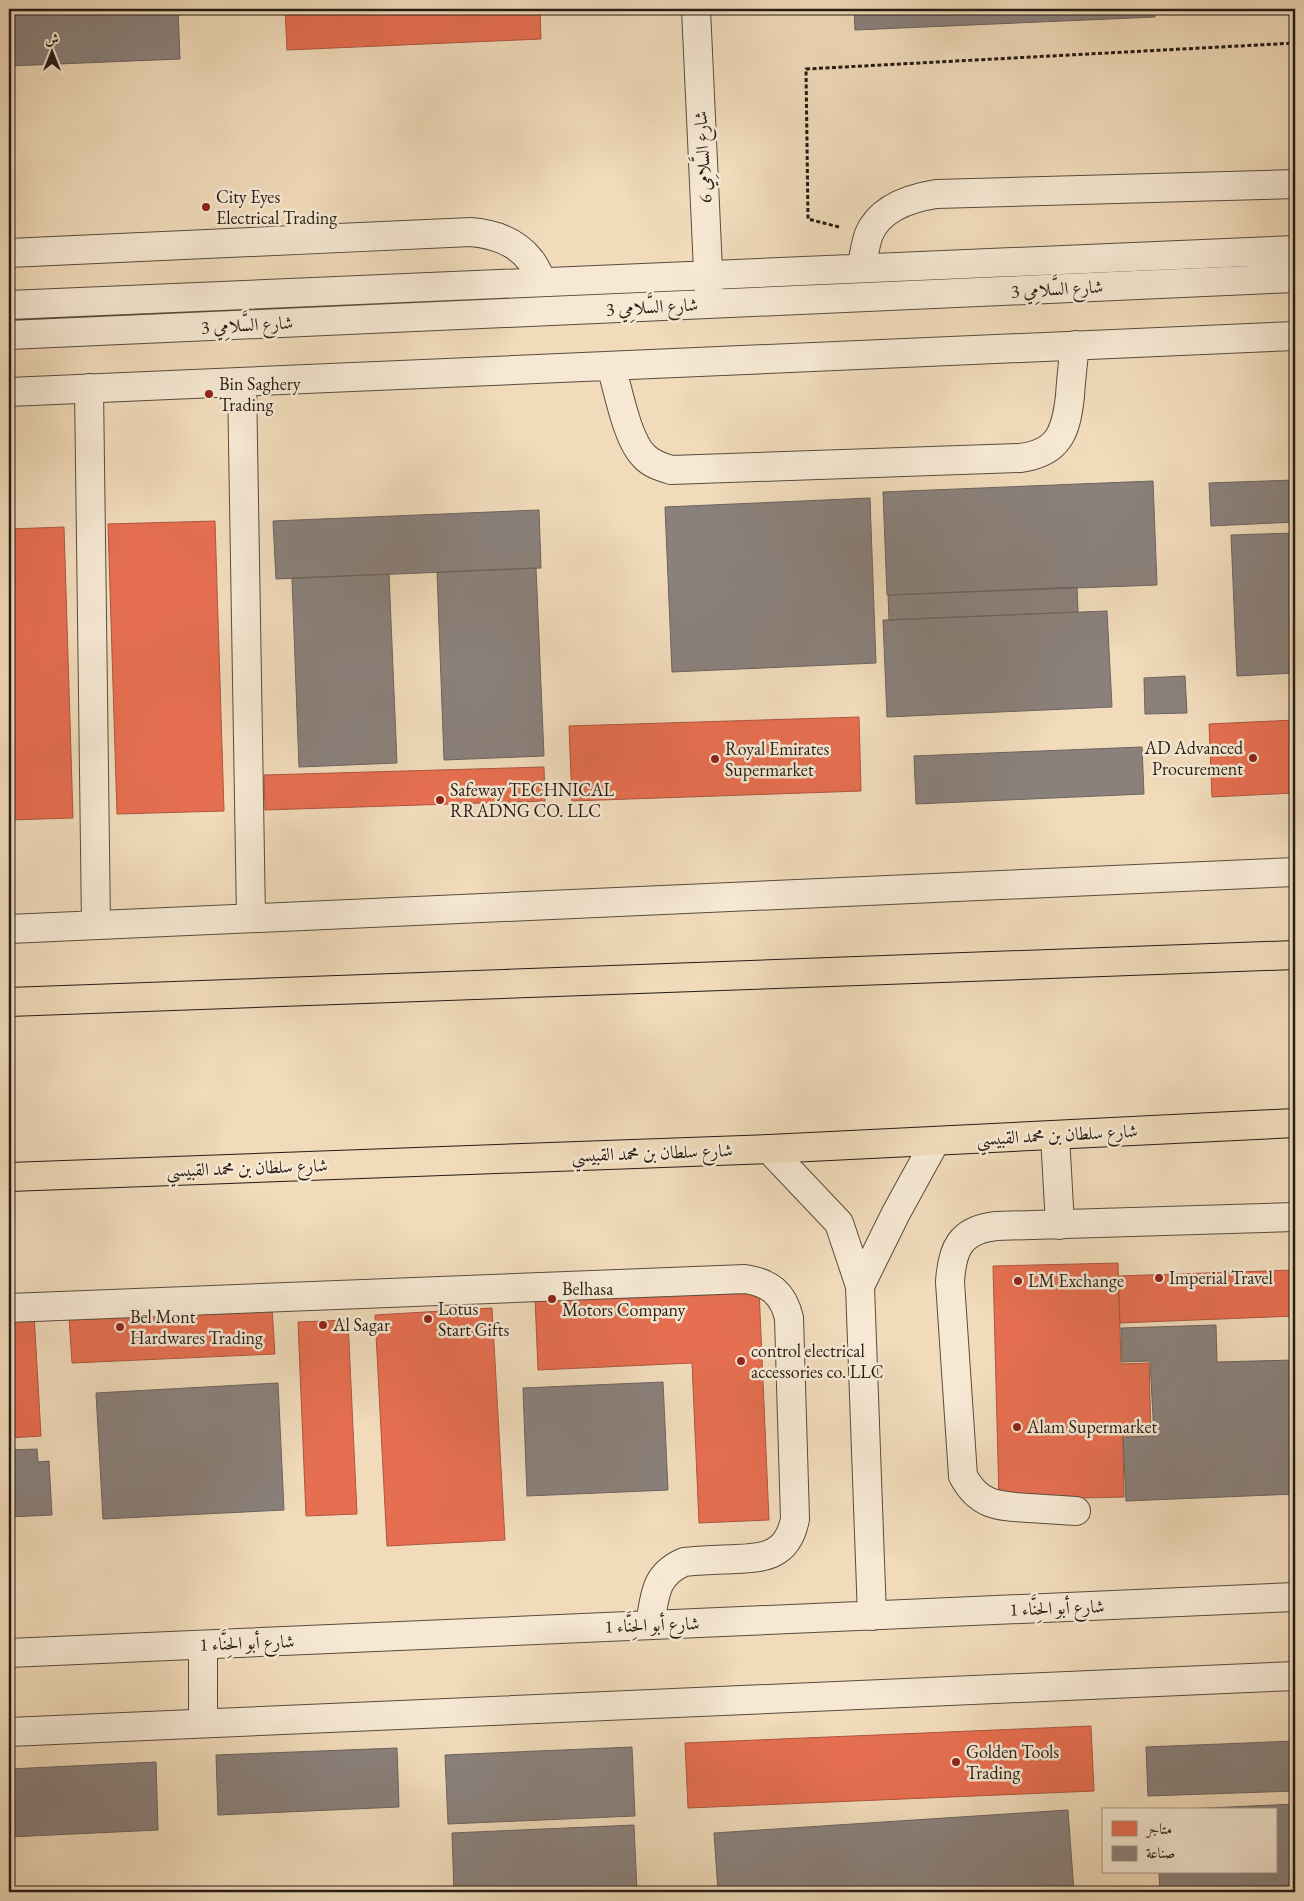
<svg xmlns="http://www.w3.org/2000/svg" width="1304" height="1901" font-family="'EB Garamond',Amiri,serif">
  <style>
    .shops { fill: #e76f51; stroke: #ad563f }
    .industry { fill: #8a817c; stroke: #6c635d }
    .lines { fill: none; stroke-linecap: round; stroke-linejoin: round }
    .minor-casing { stroke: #584c3e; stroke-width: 30 }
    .major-casing { stroke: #251c14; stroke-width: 30 }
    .path { stroke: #251c14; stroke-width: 3; stroke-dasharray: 4 2.5; stroke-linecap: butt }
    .minor { stroke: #f6e8d3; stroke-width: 28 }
    .major { stroke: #f1dbbb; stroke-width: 28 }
    .poi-dot { fill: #8f2418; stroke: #f6e8d3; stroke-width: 2 }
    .labels { text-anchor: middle; stroke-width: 5; stroke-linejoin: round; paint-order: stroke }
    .street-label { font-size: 18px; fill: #251c14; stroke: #f6e8d3 }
    .poi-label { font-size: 18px; fill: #251c14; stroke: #f6e8d3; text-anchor: start }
  </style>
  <rect width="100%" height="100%" fill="#f1dbbb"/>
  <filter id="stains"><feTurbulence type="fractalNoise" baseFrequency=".004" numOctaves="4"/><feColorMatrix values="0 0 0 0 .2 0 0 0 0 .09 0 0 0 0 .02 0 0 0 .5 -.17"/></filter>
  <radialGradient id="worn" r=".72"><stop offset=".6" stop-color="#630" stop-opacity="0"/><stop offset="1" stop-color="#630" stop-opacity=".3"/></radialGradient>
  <!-- shops -->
  <path class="shops" d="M285 9H540L541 39 287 50Z
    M215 521 224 811 117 814 108 524Z
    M64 527 73 818 9 820V529Z
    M859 717 861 791 572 801 569 726Z
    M1295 720V793L1212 797 1209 724Z
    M544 767 545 801 265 810 264 775Z
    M1118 1263 1121 1364 1149 1363 1151 1435H1123L1124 1497 999 1500 993 1266Z
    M1295 1270V1316L1120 1323 1118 1276Z
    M759 1289 769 1520 699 1523 692 1363 538 1370 535 1298Z
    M272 1307 275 1354 72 1363 69 1317Z
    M492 1308 505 1540 387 1546 375 1315Z
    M34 1314 41 1436 9 1438V1316Z
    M348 1320 357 1514 306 1516 298 1322Z
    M1091 1726 1094 1791 688 1808 685 1743Z"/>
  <!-- industry -->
  <path class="industry" d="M34 9H178L180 59 9 66V10Z
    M854 9H1155V17L855 30Z
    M1295 480V522L1211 526 1209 483Z
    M1153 481 1157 585 887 595 883 492Z
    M870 498 876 663 672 672 665 507Z
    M539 510 541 568 276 579 273 521Z
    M1295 533V673L1237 676 1231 535Z
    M536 568 544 756 444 760 437 572Z
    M389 574 397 763 299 767 292 578Z
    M1077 587 1078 612 889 620 888 595Z
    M1107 611 1112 707 887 717 883 620Z
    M1185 676 1187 713 1145 714 1144 678Z
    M1142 747 1144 794 916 804 914 756Z
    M1216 1325 1217 1362 1295 1360V1494L1126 1501 1123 1437 1154 1436 1150 1361 1122 1362 1121 1328Z
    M663 1382 668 1490 527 1496 523 1388Z
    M278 1383 284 1510 103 1519 96 1393Z
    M37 1449 38 1462 49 1461 52 1515 9 1517V1450Z
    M1295 1741V1791L1148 1796 1146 1747Z
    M632 1747 635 1816 448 1824 445 1755Z
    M397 1748 399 1807 218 1815 216 1755Z
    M156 1762 158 1830 9 1837V1769Z
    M1295 1804V1892H1160L1159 1872H1275V1810H1165Z
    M1068 1810 1074 1892H718L714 1833Z
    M634 1825 637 1892H454L452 1833Z"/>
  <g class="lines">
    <!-- minor casing -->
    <g class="minor-casing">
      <path id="minor" d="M696 9 709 292
        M9 253 471 232C494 234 517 242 531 261 536 267 539 275 542 282
        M861 268C864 258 865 244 869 234 880 208 911 198 936 194L1295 184
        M9 305 1295 250
        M9 335 1295 278
        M611 366C618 389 627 440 644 456 651 464 661 467 671 470L1020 458C1059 453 1066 432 1070 396 1071 379 1073 362 1075 345
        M242 382 251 918
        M89 388 96 925
        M9 392 1295 336
        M9 929 1295 872
        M1055 1136 1060 1225
        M769 1149 839 1223 860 1286 872 1616
        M860 1286 896 1213 935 1142
        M9 1308 745 1279C770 1283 783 1293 789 1318L795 1519C788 1555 766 1558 735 1559 718 1560 701 1560 684 1562 654 1575 655 1596 650 1625
        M1076 1511C1060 1510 1044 1509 1029 1508 998 1506 979 1506 963 1476L950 1282C952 1249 960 1230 996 1226L1295 1217
        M203 1645V1723
        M9 1653 1295 1597
        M9 1732 1295 1676"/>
    </g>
    <!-- major casing -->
    <g class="major-casing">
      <path id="major" d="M9 1002 1295 955
        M9 1177 769 1149 1295 1123"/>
    </g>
    <!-- path -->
    <path class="path" d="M839 227 808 219 806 69 1295 43"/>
    <!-- minor -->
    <use href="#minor" class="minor"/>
    <!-- major -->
    <use href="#major" class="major"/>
  </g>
  <!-- markers -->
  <g class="poi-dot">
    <circle cx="206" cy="207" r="5"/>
    <circle cx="209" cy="394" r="5"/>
    <circle cx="1253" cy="758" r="5"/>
    <circle cx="715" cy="759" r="5"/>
    <circle cx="440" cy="800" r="5"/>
    <circle cx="1159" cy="1278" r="5"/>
    <circle cx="1018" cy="1281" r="5"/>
    <circle cx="552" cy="1299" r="5"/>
    <circle cx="428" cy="1319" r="5"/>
    <circle cx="323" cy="1325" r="5"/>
    <circle cx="120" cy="1327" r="5"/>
    <circle cx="741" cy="1361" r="5"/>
    <circle cx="1017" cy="1427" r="5"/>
    <circle cx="956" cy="1762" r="5"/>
  </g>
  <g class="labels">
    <!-- street labels -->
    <g class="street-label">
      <text transform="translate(703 157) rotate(-93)" y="6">شارع السَّلامِي 6</text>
      <text transform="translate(1057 289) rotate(-3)" y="6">شارع السَّلامِي 3</text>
      <text transform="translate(652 307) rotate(-3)" y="6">شارع السَّلامِي 3</text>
      <text transform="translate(247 325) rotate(-3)" y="6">شارع السَّلامِي 3</text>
      <text transform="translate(1057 1135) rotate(-3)" y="6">شارع سلطان بن محمد القبيسي</text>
      <text transform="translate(652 1153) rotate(-2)" y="6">شارع سلطان بن محمد القبيسي</text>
      <text transform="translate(247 1168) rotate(-2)" y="6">شارع سلطان بن محمد القبيسي</text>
      <text transform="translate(1057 1608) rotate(-2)" y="6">شارع أبو الحِنَّاء 1</text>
      <text transform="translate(652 1625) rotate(-2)" y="6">شارع أبو الحِنَّاء 1</text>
      <text transform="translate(247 1643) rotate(-2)" y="6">شارع أبو الحِنَّاء 1</text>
    </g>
    <!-- poi labels -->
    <g class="poi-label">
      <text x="216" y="203">City Eyes<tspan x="216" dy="21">Electrical Trading</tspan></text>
      <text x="219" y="390">Bin Saghery<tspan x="219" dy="21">Trading</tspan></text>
      <text x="1243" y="754" text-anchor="end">AD Advanced<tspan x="1243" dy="21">Procurement</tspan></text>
      <text x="725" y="755">Royal Emirates<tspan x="725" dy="21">Supermarket</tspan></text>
      <text x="450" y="796">Safeway TECHNICAL<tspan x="450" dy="21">RRADNG CO. LLC</tspan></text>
      <text x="1169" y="1284">Imperial Travel</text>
      <text x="1028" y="1287">LM Exchange</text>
      <text x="562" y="1295">Belhasa<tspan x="562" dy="21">Motors Company</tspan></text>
      <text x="438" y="1315">Lotus<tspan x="438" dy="21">Start Gifts</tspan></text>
      <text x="130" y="1323">Bel Mont<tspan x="130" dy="21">Hardwares Trading</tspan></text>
      <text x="333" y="1331">Al Sagar</text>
      <text x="751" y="1357">control electrical<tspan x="751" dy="21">accessories co. LLC</tspan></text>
      <text x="1027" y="1433">Alam Supermarket</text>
      <text x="966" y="1758">Golden Tools<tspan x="966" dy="21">Trading</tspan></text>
    </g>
  </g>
  <!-- margin -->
  <rect width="1304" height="1901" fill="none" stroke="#f1dbbb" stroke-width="30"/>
  <rect x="10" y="10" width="1284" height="1881" fill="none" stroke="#251c14" stroke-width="2.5"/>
  <rect x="15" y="15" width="1274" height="1871" fill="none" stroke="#251c14"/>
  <!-- legend -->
  <rect x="1102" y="1808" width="175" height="65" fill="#f6e8d3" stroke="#a29687"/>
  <rect x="1112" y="1821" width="25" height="15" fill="#e76f51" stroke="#a29687"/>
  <text x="1146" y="1834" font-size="15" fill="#251c14">متاجر</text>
  <rect x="1112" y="1846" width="25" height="15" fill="#8a817c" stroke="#a29687"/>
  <text x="1146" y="1858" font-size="15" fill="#251c14">صناعة</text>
  <!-- north arrow -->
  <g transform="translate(52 52)" stroke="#f6e8d3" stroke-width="4" paint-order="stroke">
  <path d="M0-4L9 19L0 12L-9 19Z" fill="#251c14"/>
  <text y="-8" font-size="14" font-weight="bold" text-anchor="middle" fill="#251c14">ش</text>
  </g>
  <rect width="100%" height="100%" filter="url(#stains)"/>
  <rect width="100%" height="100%" fill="url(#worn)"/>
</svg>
